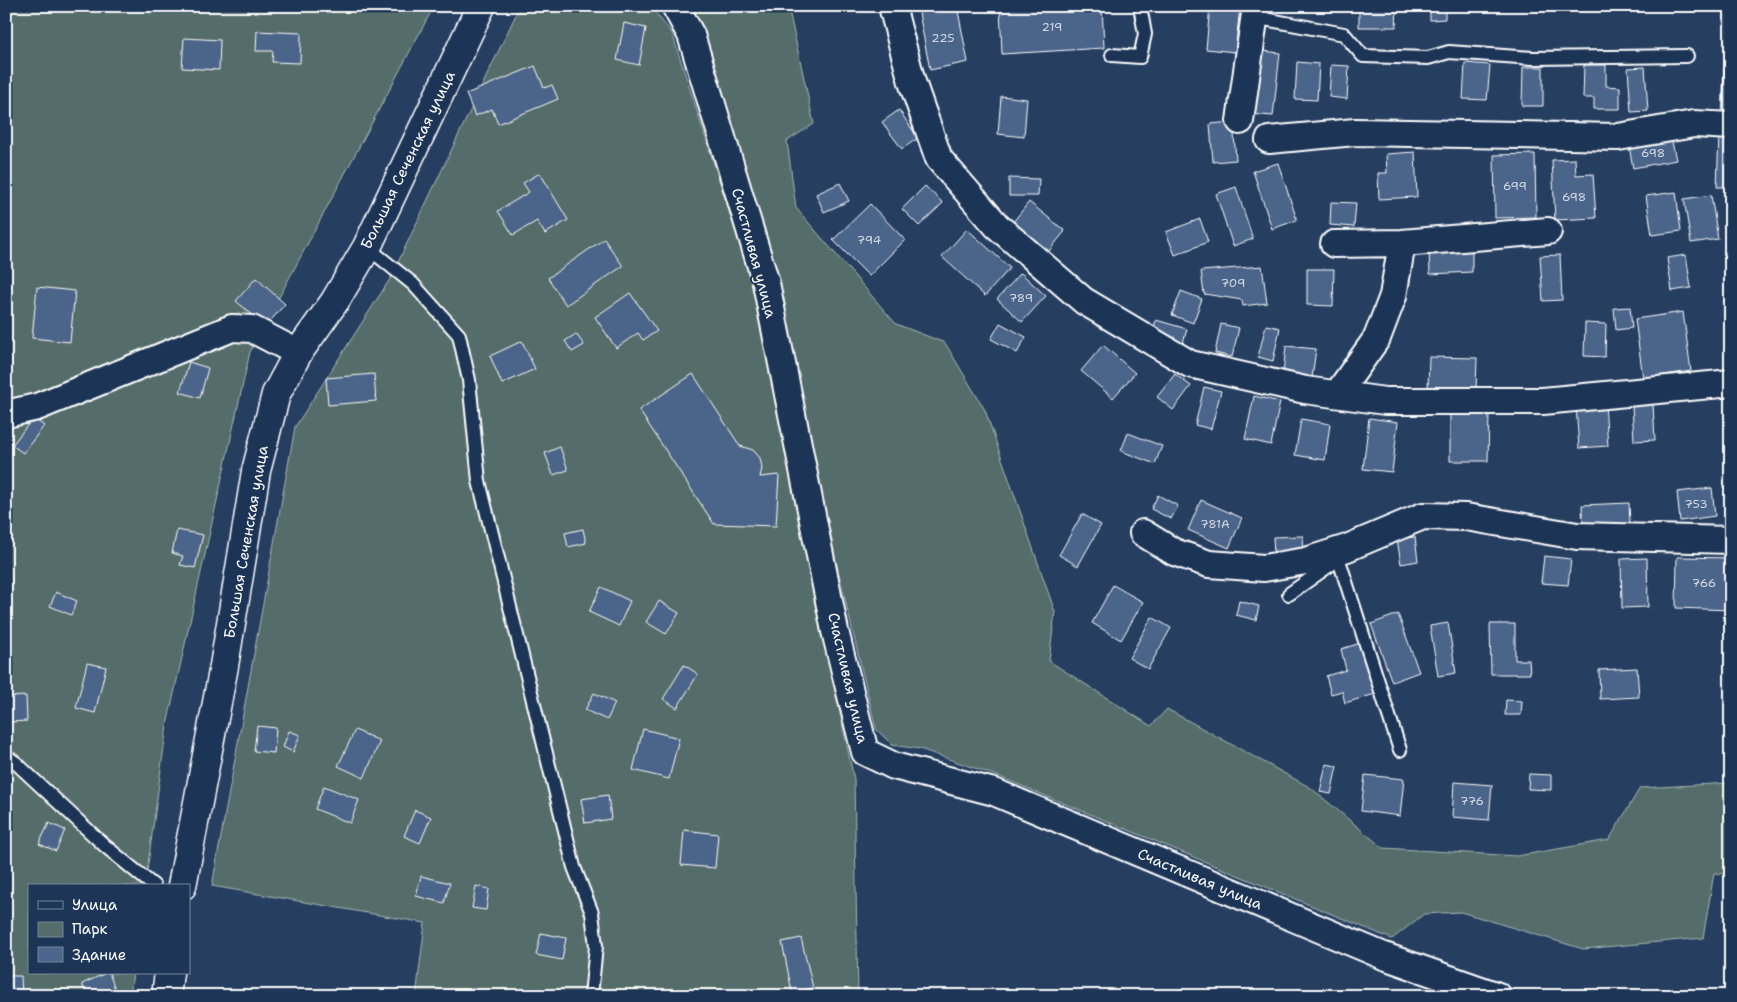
<svg xmlns="http://www.w3.org/2000/svg" width="1737" height="1002" font-family="'Shantell Sans',sans-serif">
  <style>
    .green { fill: #546d6a; stroke: #aab6b4 }
    .building { fill: #4c658a; stroke: #fff }
    .lines { fill: none; stroke-linecap: round; stroke-linejoin: round }
    .lane-casing { stroke: #fff; stroke-width: 16 }
    .street-casing { stroke: #fff; stroke-width: 30 }
    .secondary-casing { stroke: #fff; stroke-width: 31 }
    .lane { stroke: #1d3557; stroke-width: 12 }
    .street { stroke: #1d3557; stroke-width: 26 }
    .secondary { stroke: #1d3557; stroke-width: 28 }
    .labels { text-anchor: middle; stroke-width: 4; stroke-linejoin: round; paint-order: stroke }
    .number-label { font-size: 12px; fill: #d2d8e2 }
    .street-label { font-size: 15px; fill: #fff; stroke: #1d3557 }
  </style>
  <rect width="100%" height="100%" fill="#263f61"/>
  <filter id="ink" filterUnits="userSpaceOnUse"><feTurbulence type="fractalNoise" baseFrequency=".02" numOctaves="2"/><feDisplacementMap in="SourceGraphic" scale="10" xChannelSelector="R" yChannelSelector="G"/><feConvolveMatrix kernelMatrix="1 2 1 2 8 2 1 2 1" color-interpolation-filters="sRGB"/></filter>
  <g filter="url(#ink)">
    <!-- green -->
    <path class="green" d="M6 6H434L250 352 167 725 145 886H29V973H133L130 996H6Z
      M520 6H650L672 33 753 286 806 555 854 779 858 996H416L425 923 212 886 295 427 390 279Z
      M689 6H788L814 124 787 141 796 208 896 324 945 343 985 410 1055 612 1049 661 1151 726 1167 709 1311 788 1383 848 1517 856 1609 840 1640 788 1731 783V874L1714 873 1703 938 1583 949 1461 912 1424 914 1392 939 1000 777 920 749 892 745 876 729 817 482 779 278 704 34Z"/>
    <!-- building -->
    <path class="building" d="M957 6 968 62 930 70 919 13Z
      M1000 6H1102L1104 48 1002 54Z
      M1210 6 1240 7 1235 52 1206 49Z
      M1359 6H1397L1396 27H1359Z
      M1430 6H1445V19L1430 20Z
      M624 23 646 28 639 65 617 60Z
      M257 31 301 33 300 63 272 62 273 51H256Z
      M184 38 220 40 219 70 182 68Z
      M1255 50 1280 53 1273 116 1248 114Z
      M1297 62 1319 64 1317 100 1295 99Z
      M1465 63 1490 65 1487 100 1463 99Z
      M1331 65 1349 66 1347 99 1329 97Z
      M1584 65H1606V86L1620 87V109H1594V98H1583Z
      M535 66 544 88 552 85 558 99 498 124 492 109 475 116 466 94Z
      M1523 67H1543V106H1522Z
      M1645 67 1648 111 1631 112 1628 68Z
      M1724 69H1731V117H1722Z
      M1001 96 1027 99 1024 137 998 134Z
      M899 110 918 138 902 149 882 122Z
      M1233 122 1236 160 1213 162 1210 124Z
      M1719 134H1731V187H1717Z
      M1671 137 1676 160 1633 168 1629 146Z
      M1415 152 1417 197 1379 199 1378 173H1387L1386 154Z
      M1535 154 1536 217 1495 218 1494 155Z
      M1575 159 1576 175 1593 174 1596 218 1555 220 1552 160Z
      M1278 163 1297 220 1272 229 1253 171Z
      M540 173 568 220 545 234 537 221 513 235 498 211 529 192 523 183Z
      M1009 178 1039 179 1038 196H1009Z
      M840 183 849 201 824 212 816 194Z
      M925 186 943 203 919 226 902 209Z
      M1236 187 1253 239 1233 246 1216 194Z
      M1676 192 1681 231 1652 235 1646 196Z
      M1711 195 1718 239 1691 243 1684 199Z
      M1029 202 1065 231 1049 251 1013 222Z
      M1331 202 1356 203 1354 227 1330 225Z
      M870 204 905 240 869 276 833 240Z
      M1200 219 1208 242 1175 255 1166 232Z
      M967 229 1010 268 985 296 942 257Z
      M604 239 623 266 566 305 548 278Z
      M1472 251V272L1430 274 1429 252Z
      M1560 255 1562 300 1543 301 1540 256Z
      M1686 255 1691 288 1672 291 1667 258Z
      M1262 266 1267 303 1243 306 1242 300 1204 294 1201 271Z
      M1307 269H1334L1333 306 1307 305Z
      M1021 273 1046 296 1022 322 997 299Z
      M256 278 285 304 266 326 236 301Z
      M37 287 75 291 70 342 32 338Z
      M1181 291 1202 299 1193 323 1172 315Z
      M630 293 657 331 643 340 638 333 616 348 595 317Z
      M1630 307 1632 328 1616 330 1614 308Z
      M1683 312 1691 371 1643 378 1635 319Z
      M1156 320 1187 329 1183 343 1152 334Z
      M1000 323 1026 337 1017 353 991 339Z
      M1585 323 1606 324 1605 357 1584 356Z
      M1221 324 1239 328 1232 357 1215 353Z
      M1266 325 1280 328 1273 361 1258 357Z
      M576 334 584 345 572 352 565 341Z
      M522 341 535 369 502 384 490 356Z
      M1103 345 1135 373 1113 398 1081 371Z
      M1286 346 1316 349 1312 378 1283 374Z
      M1429 357 1477 358 1476 390 1428 389Z
      M189 362 208 368 200 398 180 392Z
      M374 374 376 401 328 405 326 378Z
      M693 374 740 446 753 450 760 458 762 468 760 477 779 475 776 526 714 524 639 410Z
      M1175 374 1191 386 1173 410 1157 397Z
      M1204 387 1221 391 1211 429 1195 425Z
      M1254 396 1280 402 1271 445 1245 439Z
      M1605 404 1608 446 1579 448 1576 406Z
      M1653 404 1655 440 1634 441 1632 405Z
      M1450 415H1489L1488 461H1450Z
      M33 418 44 426 23 453 12 445Z
      M1369 418 1398 422 1392 472 1363 469Z
      M1301 419 1330 424 1325 460 1295 455Z
      M1128 433 1162 446 1155 464 1121 451Z
      M560 447 568 470 553 475 545 453Z
      M1712 488 1715 516 1680 521 1677 492Z
      M1158 495 1178 506 1171 519 1151 509Z
      M1201 500 1242 518 1229 548 1188 530Z
      M1629 503 1630 525 1583 528 1582 505Z
      M1082 514 1101 525 1078 566 1059 555Z
      M583 529 586 543 568 547 565 533Z
      M177 530 203 535 195 568 180 565 183 556 172 553Z
      M1303 536 1304 554 1274 556 1273 537Z
      M1415 537 1418 561 1401 564 1397 539Z
      M1544 556 1571 559 1568 585 1541 583Z
      M1677 557 1731 558V610L1676 608Z
      M1647 558 1648 607 1622 608 1621 559Z
      M1113 585 1143 602 1121 640 1092 623Z
      M601 587 630 601 619 626 589 612Z
      M56 592 77 601 71 615 50 606Z
      M659 601 679 613 666 634 646 622Z
      M1239 601 1259 606 1256 620 1236 615Z
      M1398 614 1419 672 1392 682 1371 624Z
      M1152 617 1171 628 1148 669 1129 658Z
      M1448 623 1456 673 1438 676 1430 626Z
      M1490 624H1515V660H1529L1530 674H1491Z
      M1361 643 1375 694 1345 703 1342 691 1331 694 1326 676 1346 670 1341 649Z
      M87 663 106 667 95 713 76 708Z
      M684 665 698 674 677 708 663 699Z
      M1637 668 1639 697 1600 699 1599 670Z
      M594 693 615 703 607 720 585 710Z
      M26 696 27 721 10 722 9 697Z
      M1506 700 1522 701 1521 715H1505Z
      M257 726 276 728 274 753 254 751Z
      M643 729 679 738 669 779 633 770Z
      M355 730 380 741 364 778 338 766Z
      M289 731 300 735 293 752 283 747Z
      M1326 764 1337 766 1331 794 1320 792Z
      M1529 774 1551 775V790L1528 789Z
      M1365 775 1404 779 1400 816 1361 811Z
      M1454 782 1492 785 1489 820 1452 817Z
      M324 786 359 800 350 823 315 809Z
      M608 795 611 819 585 823 581 799Z
      M415 810 431 817 420 843 404 836Z
      M49 823 65 830 56 851 39 844Z
      M684 830 718 834 715 868 681 865Z
      M421 876 450 883 444 903 416 896Z
      M476 886 489 889 486 910 472 908Z
      M541 933 566 938 562 960 536 955Z
      M801 938 813 988 792 992 782 942Z
      M106 973H109L115 989 99 996H87L82 984Z
      M6 976H21L22 996H6Z"/>
    <g class="lines">
      <!-- lane casing -->
      <g class="lane-casing">
        <path id="lane" d="M1254 17 1344 34 1363 56 1428 58 1449 52 1533 58 1687 56
          M1112 55 1140 57 1145 34 1140 6
          M367 247 413 284 459 335 469 380 479 481 574 867 592 913 596 946 591 996
          M1339 560 1400 750
          M1289 594 1340 558
          M6 756 16 763 104 845 154 886"/>
      </g>
      <!-- street casing -->
      <g class="street-casing">
        <path id="street" d="M675 6 691 35 766 283 835 631 865 752 894 766 994 792 1384 956 1498 996
          M892 6 912 82 939 159 997 226 1084 301 1190 364 1305 390 1385 401H1543L1731 383
          M1240 121 1256 6
          M1269 140 1355 132 1618 137 1694 124 1731 126
          M1334 244 1402 243 1548 231
          M1338 393 1377 338 1393 296 1402 243
          M6 414 37 407 232 328 252 329 298 353
          M1143 533 1174 552 1209 564 1264 568 1306 561 1347 548 1423 516 1466 517 1577 536 1731 540"/>
      </g>
      <!-- secondary casing -->
      <g class="secondary-casing">
        <path id="secondary" d="M182 886 224 666 256 471 276 394 298 353 335 301 367 247 481 6
          M166 996 169 973"/>
      </g>
      <!-- lane -->
      <use href="#lane" class="lane"/>
      <!-- street -->
      <use href="#street" class="street"/>
      <!-- secondary -->
      <use href="#secondary" class="secondary"/>
    </g>
  </g>
  <g class="labels">
    <!-- number labels -->
    <g class="number-label">
      <text x="1052" y="31">219</text>
      <text x="943" y="42">225</text>
      <text x="1653" y="157">698</text>
      <text x="1515" y="190">699</text>
      <text x="1574" y="201">698</text>
      <text x="869" y="244">794</text>
      <text x="1233" y="287">709</text>
      <text x="1021" y="302">789</text>
      <text x="1696" y="508">753</text>
      <text x="1215" y="528">781А</text>
      <text x="1704" y="587">766</text>
      <text x="1472" y="805">776</text>
    </g>
    <!-- street labels -->
    <g class="street-label">
      <text transform="translate(408 160) rotate(-64)" y="5">Большая Сеченская улица</text>
      <text transform="translate(754 253) rotate(75)" y="5">Счастливая улица</text>
      <text transform="translate(246 542) rotate(-80)" y="5">Большая Сеченская улица</text>
      <text transform="translate(848 678) rotate(77)" y="5">Счастливая улица</text>
      <text transform="translate(1200 879) rotate(23)" y="5">Счастливая улица</text>
    </g>
  </g>
  <!-- margin -->
  <rect width="1737" height="1002" fill="none" stroke="#1d3557" stroke-width="25"/>
  <rect x="12" y="12" width="1712" height="977" fill="none" stroke="#fff" stroke-width="2" filter="url(#ink)"/>
  <!-- legend -->
  <rect x="28" y="884" width="162" height="90" fill="#1d3557" stroke="#77869a"/>
  <rect x="38" y="901" width="25" height="8" fill="#1d3557" stroke="#77869a"/>
  <text x="72" y="910" font-size="15" fill="#ffffff">Улица</text>
  <rect x="38" y="922" width="25" height="15" fill="#546d6a" stroke="#77869a"/>
  <text x="72" y="934" font-size="15" fill="#ffffff">Парк</text>
  <rect x="38" y="947" width="25" height="15" fill="#4c658a" stroke="#77869a"/>
  <text x="72" y="960" font-size="15" fill="#ffffff">Здание</text>
</svg>
